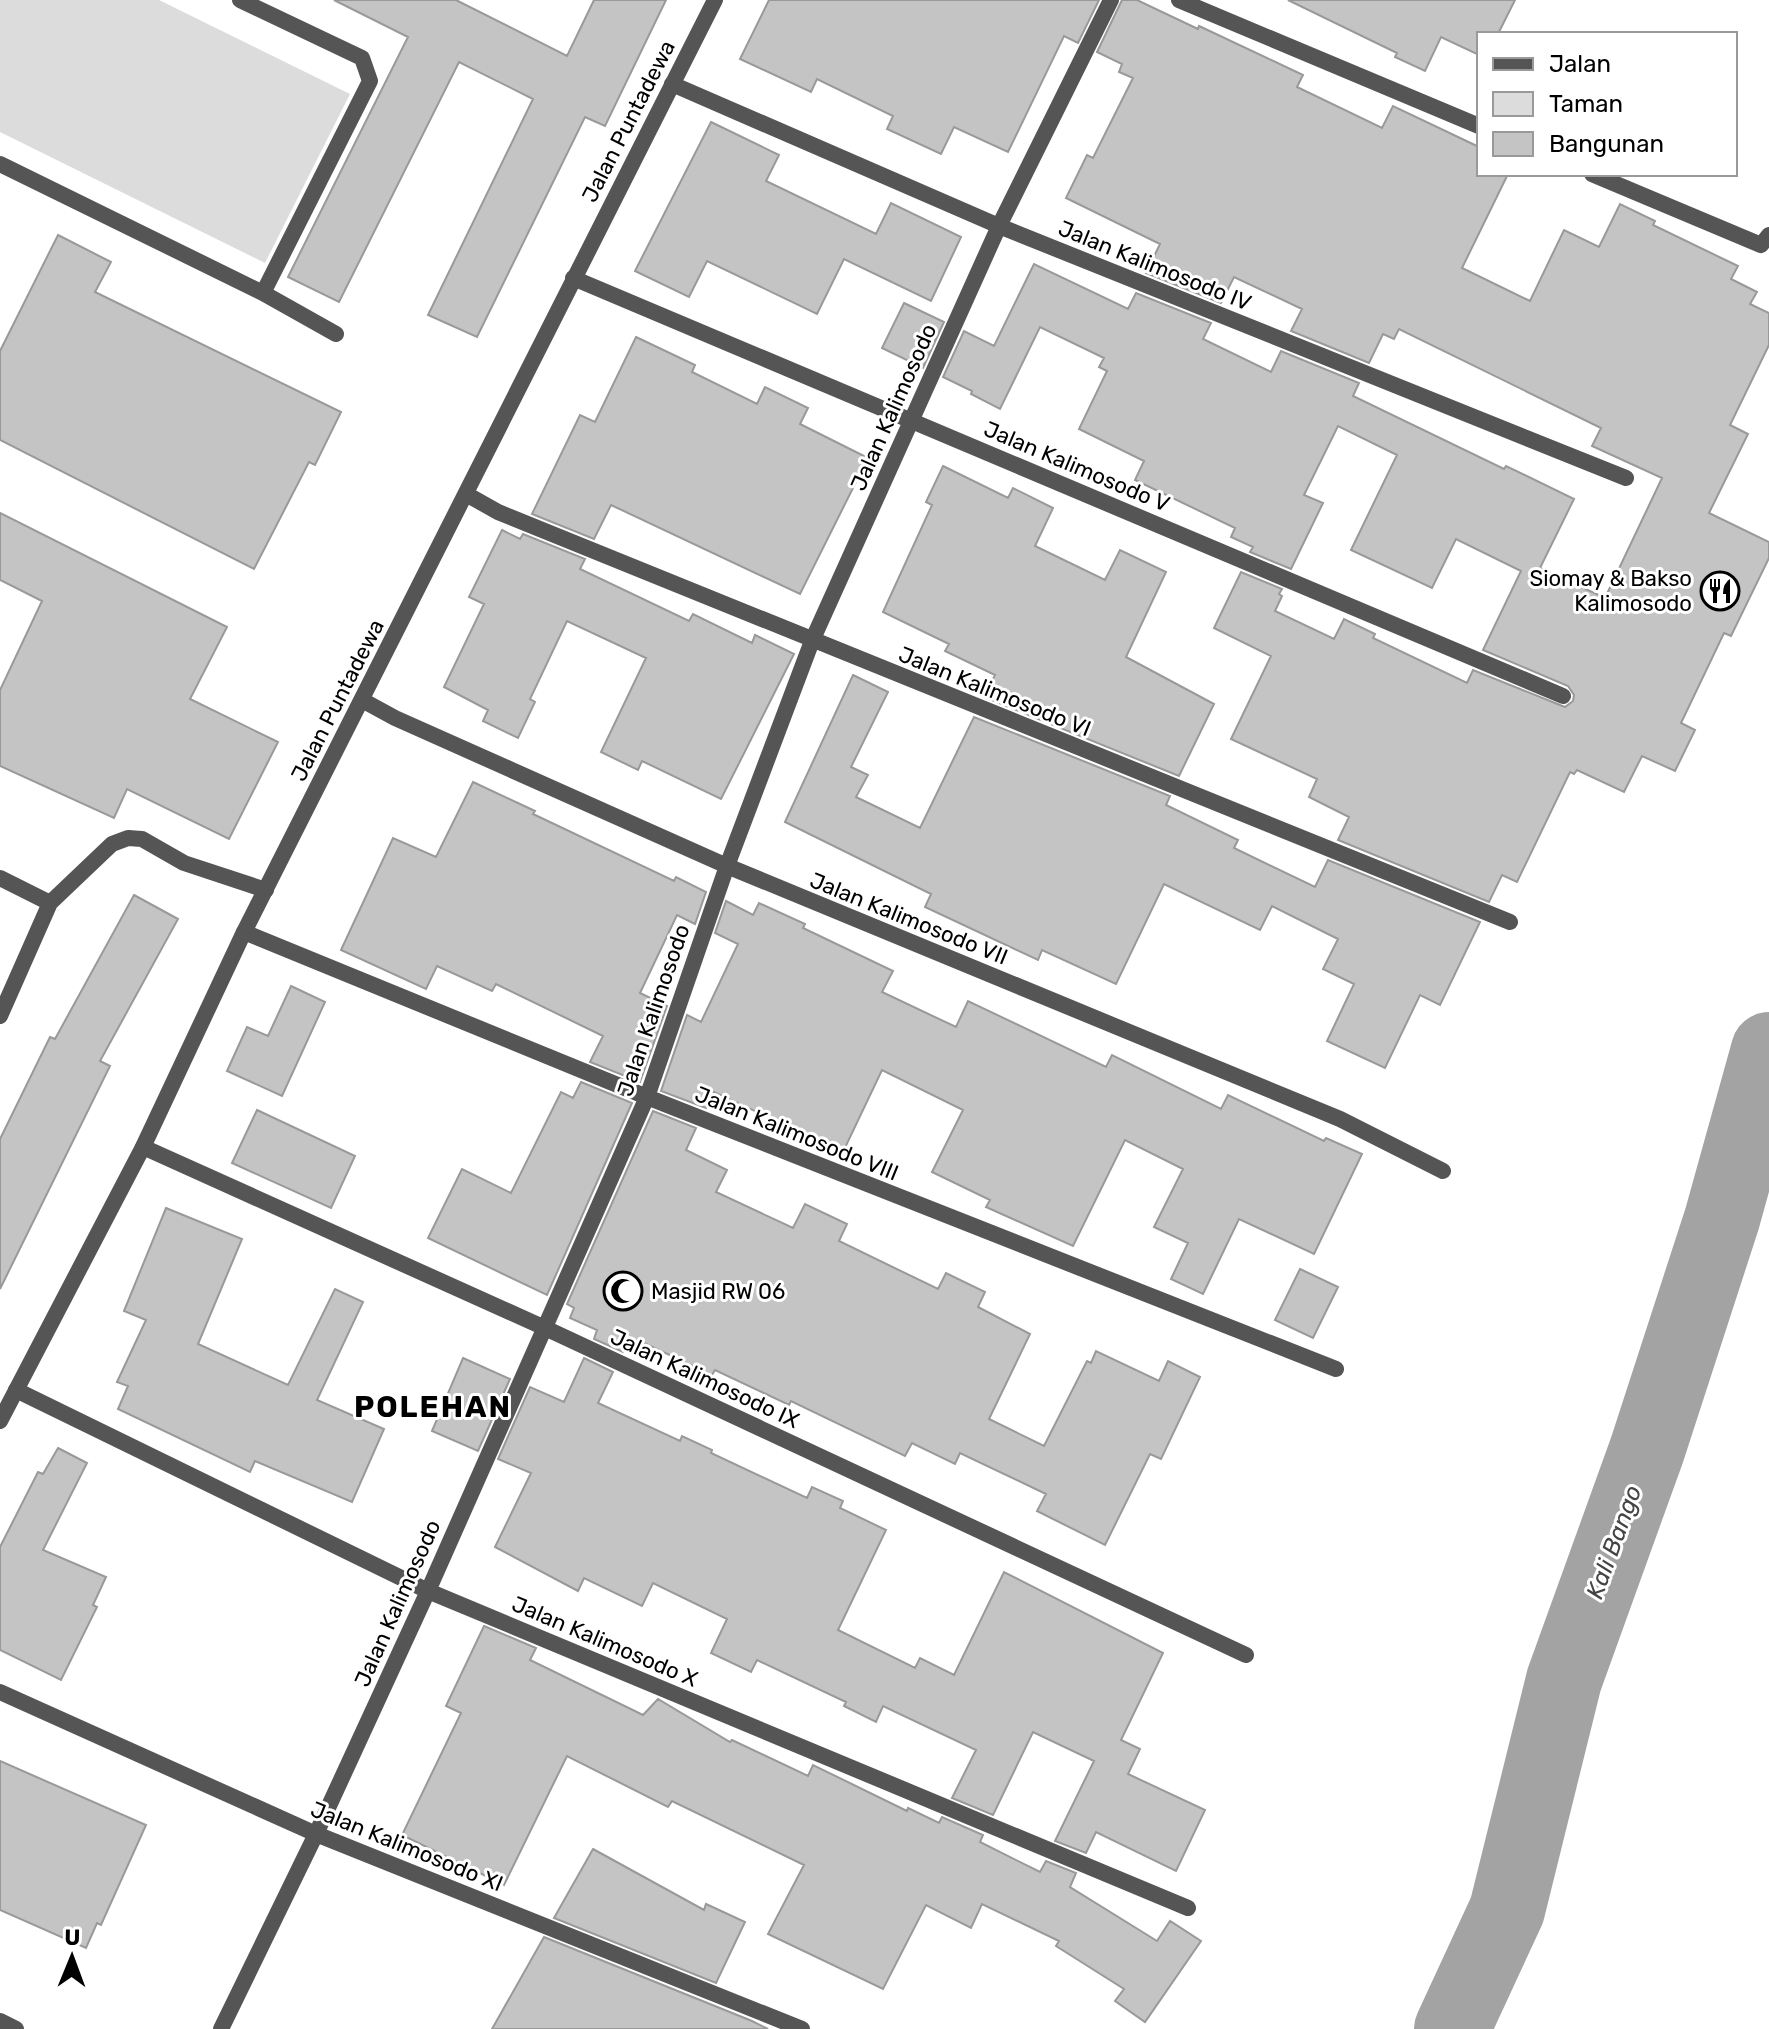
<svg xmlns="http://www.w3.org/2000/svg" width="1769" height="2029" font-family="Rubik,sans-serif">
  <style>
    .green { fill: #dcdcdc }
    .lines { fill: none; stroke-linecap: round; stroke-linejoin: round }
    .river { stroke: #a3a3a3; stroke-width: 76 }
    .building { fill: #c4c4c4; stroke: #999; stroke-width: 2 }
    .service { stroke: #555; stroke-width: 16 }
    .minor { stroke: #555; stroke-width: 16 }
    .tertiary { stroke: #555; stroke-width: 16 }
    .labels { text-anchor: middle; stroke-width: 6; stroke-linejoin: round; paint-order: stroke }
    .street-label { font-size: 22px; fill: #000; stroke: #fff }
    .poi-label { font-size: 22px; fill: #000; stroke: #fff; text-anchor: end }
    .water-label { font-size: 24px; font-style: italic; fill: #444; stroke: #fff }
    .district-label { font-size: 30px; font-weight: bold; letter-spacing: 2px; fill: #000; stroke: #fff }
  </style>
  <rect width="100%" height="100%" fill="#fff"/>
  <!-- green -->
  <path class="green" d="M0 0H159L350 94 265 263 0 132Z"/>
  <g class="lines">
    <!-- river -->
    <path class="river" d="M1452 2029 1507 1910 1564 1680 1647 1450 1722 1219 1769 1050"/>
  </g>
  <!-- building -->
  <path class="building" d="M334 0H456L567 56 594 0H666L605 126 585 117 477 337 428 315 533 99 459 62 339 302 288 277 408 37Z
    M769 0H1099L1078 43 1064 36 1008 152 954 127 941 154 887 129 893 116 817 79 811 92 740 59Z
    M1122 0H1137L1198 29 1199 26 1303 75 1297 87 1382 128 1393 106 1479 147V174H1508L1462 268 1530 301 1564 230 1599 247 1620 204 1655 221 1653 225 1738 266 1731 279 1757 292 1750 304 1769 313V345L1730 425 1748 434 1709 513 1769 542V558L1731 636 1724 633 1681 723 1695 730 1675 771 1642 756 1624 792 1577 770 1574 774 1570 772 1517 882 1502 875 1489 902 1338 840 1349 817 1309 797 1317 779 1231 739 1271 656 1214 628 1241 572 1282 589 1279 594 1282 596 1275 611 1334 639 1344 619 1375 634 1373 638 1467 683 1473 670 1565 707 1573 701 1574 695 1568 686 1483 650 1521 571 1456 539 1432 588 1351 550 1397 455 1338 426 1304 495 1323 503 1291 569 1250 552 1253 547 1231 537 1235 528 1135 480 1144 461 1079 429 1107 371 1099 367 1104 358 1040 327 1000 409 971 394 972 391 943 377 964 331 994 346 1034 264 1128 309 1136 293 1211 323 1203 339 1271 372 1281 351 1359 383 1353 396 1504 469 1506 466 1574 499 1540 568 1605 598 1662 478 1592 446 1601 428 1399 329 1394 339 1383 334 1369 363 1291 331 1302 309 1234 277 1221 303 1146 273 1160 244 1066 198 1087 155 1093 158 1133 78 1119 72 1122 64 1097 52Z
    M1288 0H1515L1498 34H1479V55L1441 37 1425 71 1395 57 1397 53Z
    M711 122 779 155 766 181 876 234 891 203 961 237 931 301 844 259 817 314 707 261 689 297 635 271Z
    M58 235 111 262 95 292 341 412 315 465 309 462 254 569 0 440V351Z
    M904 303 944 322 923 368 882 348Z
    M636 337 695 365 692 372 757 404 765 387 808 408 800 424 868 458 800 594 611 505 594 539 532 514 580 415 595 422Z
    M943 466 1008 498 1013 488 1053 508 1035 546 1105 580 1120 550 1166 572 1126 657 1214 704 1179 776 984 697 995 675 945 651 949 644 883 612 932 505 926 502Z
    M0 513 227 627 190 699 278 742 229 839 127 789 114 818 0 766V690L42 601 0 580Z
    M502 530 520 539 523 534 585 559 580 569 689 621 693 614 752 643 755 635 794 654 721 799 642 761 638 770 601 752 646 658 567 621 530 699 535 702 518 738 483 721 488 710 444 687 484 604 469 597Z
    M853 675 888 692 851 767 868 775 856 797 920 828 974 717 1170 796 1166 805 1238 840 1234 848 1315 887 1328 860 1480 922 1440 1005 1420 995 1385 1068 1327 1041 1354 984 1323 969 1338 939 1272 906 1260 930 1164 884 1116 984 1042 950 1038 960 925 907 931 894 785 822Z
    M473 782 535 811 533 814 674 881 676 877 706 892 695 924 677 915 640 993 667 1006 640 1082 590 1062 603 1036 496 984 492 991 437 966 426 989 341 950 393 838 436 857Z
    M134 895 178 919 100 1061 110 1066 0 1289V1139L50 1037 55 1039Z
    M726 901 753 915 759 903 805 924 803 928 893 971 882 992 956 1027 968 1001 1106 1067 1112 1055 1221 1109 1228 1095 1324 1141 1326 1138 1362 1154 1314 1254 1239 1219 1203 1294 1171 1279 1188 1243 1154 1227 1183 1169 1125 1140 1073 1246 986 1207 990 1200 932 1172 963 1110 882 1070 843 1152 714 1092 706 1108 661 1091 687 1015 701 1022 738 944 715 933Z
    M291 986 325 1002 282 1096 227 1071 247 1027 268 1036Z
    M581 1082 632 1103 547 1295 428 1238 462 1169 511 1193 561 1092 573 1098Z
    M257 1110 355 1156 331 1208 232 1163Z
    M653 1111 696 1128 686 1150 727 1170 716 1192 793 1228 805 1204 847 1224 839 1241 938 1289 946 1273 985 1292 978 1307 1030 1334 989 1419 1044 1446 1087 1361 1091 1363 1096 1351 1159 1381 1168 1361 1200 1377 1161 1459 1150 1454 1105 1545 1037 1511 1046 1494 960 1453 955 1464 912 1443 905 1456 791 1401 789 1405 715 1370 712 1375 642 1342 638 1349 627 1344 623 1352 594 1339 597 1330 570 1318 574 1308 567 1304Z
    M166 1208 242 1239 198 1344 288 1385 335 1289 363 1302 317 1400 384 1429 352 1502 255 1461 250 1472 118 1409 128 1386 117 1382 146 1320 124 1311Z
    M1300 1269 1338 1287 1313 1338 1275 1320Z
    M463 1358 510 1379 478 1451 432 1431Z
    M584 1358 613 1372 598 1403 680 1441 682 1436 712 1450 711 1453 807 1498 812 1487 843 1501 840 1508 886 1530 838 1630 915 1668 920 1658 954 1675 1004 1572 1163 1653 1121 1740 1140 1749 1128 1774 1205 1810 1176 1871 1096 1832 1086 1853 1055 1841 1094 1761 1033 1732 993 1815 952 1798 976 1750 883 1706 876 1722 844 1706 846 1702 757 1660 751 1672 711 1653 727 1619 653 1583 642 1606 584 1578 578 1591 495 1547 531 1473 498 1459 530 1387 564 1402Z
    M58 1448 87 1463 43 1550 106 1577 93 1605 97 1607 61 1680 0 1650V1547L38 1472 43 1474Z
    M484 1626 536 1648 530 1660 643 1715 658 1699 730 1742 732 1740 808 1776 813 1765 907 1811 908 1808 939 1823 942 1817 983 1835 980 1842 1040 1872 1046 1861 1076 1873 1070 1887 1157 1941 1170 1921 1201 1941 1145 2022 1115 2001 1124 1989 1056 1946 1059 1941 982 1904 971 1928 926 1905 883 1989 768 1934 804 1865 672 1801 668 1807 567 1756 504 1885 402 1835 461 1713 446 1706Z
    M0 1761 146 1825 101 1925 97 1923 86 1948 0 1910Z
    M593 1849 704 1910 706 1904 745 1922 716 1983 554 1918Z
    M544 1937 752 2021 768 2029H492Z"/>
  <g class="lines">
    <!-- service -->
    <path class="service" d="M240 0 362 58 370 81 263 293
      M0 164 263 293 336 334
      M0 878 50 903 0 1016
      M50 903 112 844 128 838 142 839 184 863 266 890"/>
    <!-- minor -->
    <path class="minor" d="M1179 0 1479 126
      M672 84 999 226 1626 478
      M1592 174 1761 245 1769 235
      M573 278 1563 696
      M466 494 498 512 1510 922
      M362 700 395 718 727 866 1340 1119 1443 1171
      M244 932 647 1097 1336 1369
      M143 1147 545 1328 1246 1655
      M16 1390 428 1591 1188 1908
      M0 1692 316 1834 802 2029
      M0 2021 16 2029
      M221 2029 316 1834 428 1591 647 1097 727 866 812 641 999 226 1111 0"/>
    <!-- tertiary -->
    <path class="tertiary" d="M0 1421 143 1147 244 932 715 0"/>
  </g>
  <!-- icons -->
  <defs>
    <g id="restaurant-ring" transform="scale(2)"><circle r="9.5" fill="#fff" stroke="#000" stroke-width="1.5"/><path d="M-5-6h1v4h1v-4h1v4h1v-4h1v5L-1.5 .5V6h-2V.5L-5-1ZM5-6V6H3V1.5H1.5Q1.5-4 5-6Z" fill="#000"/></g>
    <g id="mosque-ring" transform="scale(2)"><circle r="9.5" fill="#fff" stroke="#000" stroke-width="1.5"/><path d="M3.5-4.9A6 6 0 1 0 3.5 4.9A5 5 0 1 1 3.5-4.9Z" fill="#000"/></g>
  </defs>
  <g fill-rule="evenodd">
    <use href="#restaurant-ring" x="1720" y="591"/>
    <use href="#mosque-ring" x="623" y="1291"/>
  </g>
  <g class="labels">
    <!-- street labels -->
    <g class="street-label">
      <text transform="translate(628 121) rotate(-63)" y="8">Jalan Puntadewa</text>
      <text transform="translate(1155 265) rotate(22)" y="8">Jalan Kalimosodo IV</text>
      <text transform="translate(893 407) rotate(-66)" y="8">Jalan Kalimosodo</text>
      <text transform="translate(1077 466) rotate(23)" y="8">Jalan Kalimosodo V</text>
      <text transform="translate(995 691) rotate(22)" y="8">Jalan Kalimosodo VI</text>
      <text transform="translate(337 700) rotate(-63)" y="8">Jalan Puntadewa</text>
      <text transform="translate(909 918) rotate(22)" y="8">Jalan Kalimosodo VII</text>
      <text transform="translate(653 1010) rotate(-71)" y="8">Jalan Kalimosodo</text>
      <text transform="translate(797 1133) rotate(22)" y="8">Jalan Kalimosodo VIII</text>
      <text transform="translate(705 1378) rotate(25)" y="8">Jalan Kalimosodo IX</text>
      <text transform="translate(397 1603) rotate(-66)" y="8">Jalan Kalimosodo</text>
      <text transform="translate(605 1641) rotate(23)" y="8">Jalan Kalimosodo X</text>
      <text transform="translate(407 1846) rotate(22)" y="8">Jalan Kalimosodo XI</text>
    </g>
    <!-- poi labels -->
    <g class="poi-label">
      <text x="1692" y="586">Siomay &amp; Bakso<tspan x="1692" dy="25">Kalimosodo</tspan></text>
      <text x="651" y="1299" text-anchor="start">Masjid RW 06</text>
    </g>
    <!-- water labels -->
    <g class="water-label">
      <text transform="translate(1614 1542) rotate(-70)" y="8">Kali Bango</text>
    </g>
    <!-- district labels -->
    <g class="district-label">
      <text x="433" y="1417">POLEHAN</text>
    </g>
  </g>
  <!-- legend -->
  <rect x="1477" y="32" width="260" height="144" fill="#ffffff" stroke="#999999" stroke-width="2"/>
  <rect x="1493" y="58" width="40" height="12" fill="#555555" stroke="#999999" stroke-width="2"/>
  <text x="1549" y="72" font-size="24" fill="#000000">Jalan</text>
  <rect x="1493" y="92" width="40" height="24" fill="#dcdcdc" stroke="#999999" stroke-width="2"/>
  <text x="1549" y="112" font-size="24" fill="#000000">Taman</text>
  <rect x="1493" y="132" width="40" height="24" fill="#c4c4c4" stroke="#999999" stroke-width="2"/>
  <text x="1549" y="152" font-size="24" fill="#000000">Bangunan</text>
  <!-- north arrow -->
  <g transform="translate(72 1957) rotate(1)" stroke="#ffffff" stroke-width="6" paint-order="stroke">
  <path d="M0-6L14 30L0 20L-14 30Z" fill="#000000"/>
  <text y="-12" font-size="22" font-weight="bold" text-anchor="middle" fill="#000000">U</text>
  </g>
</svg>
